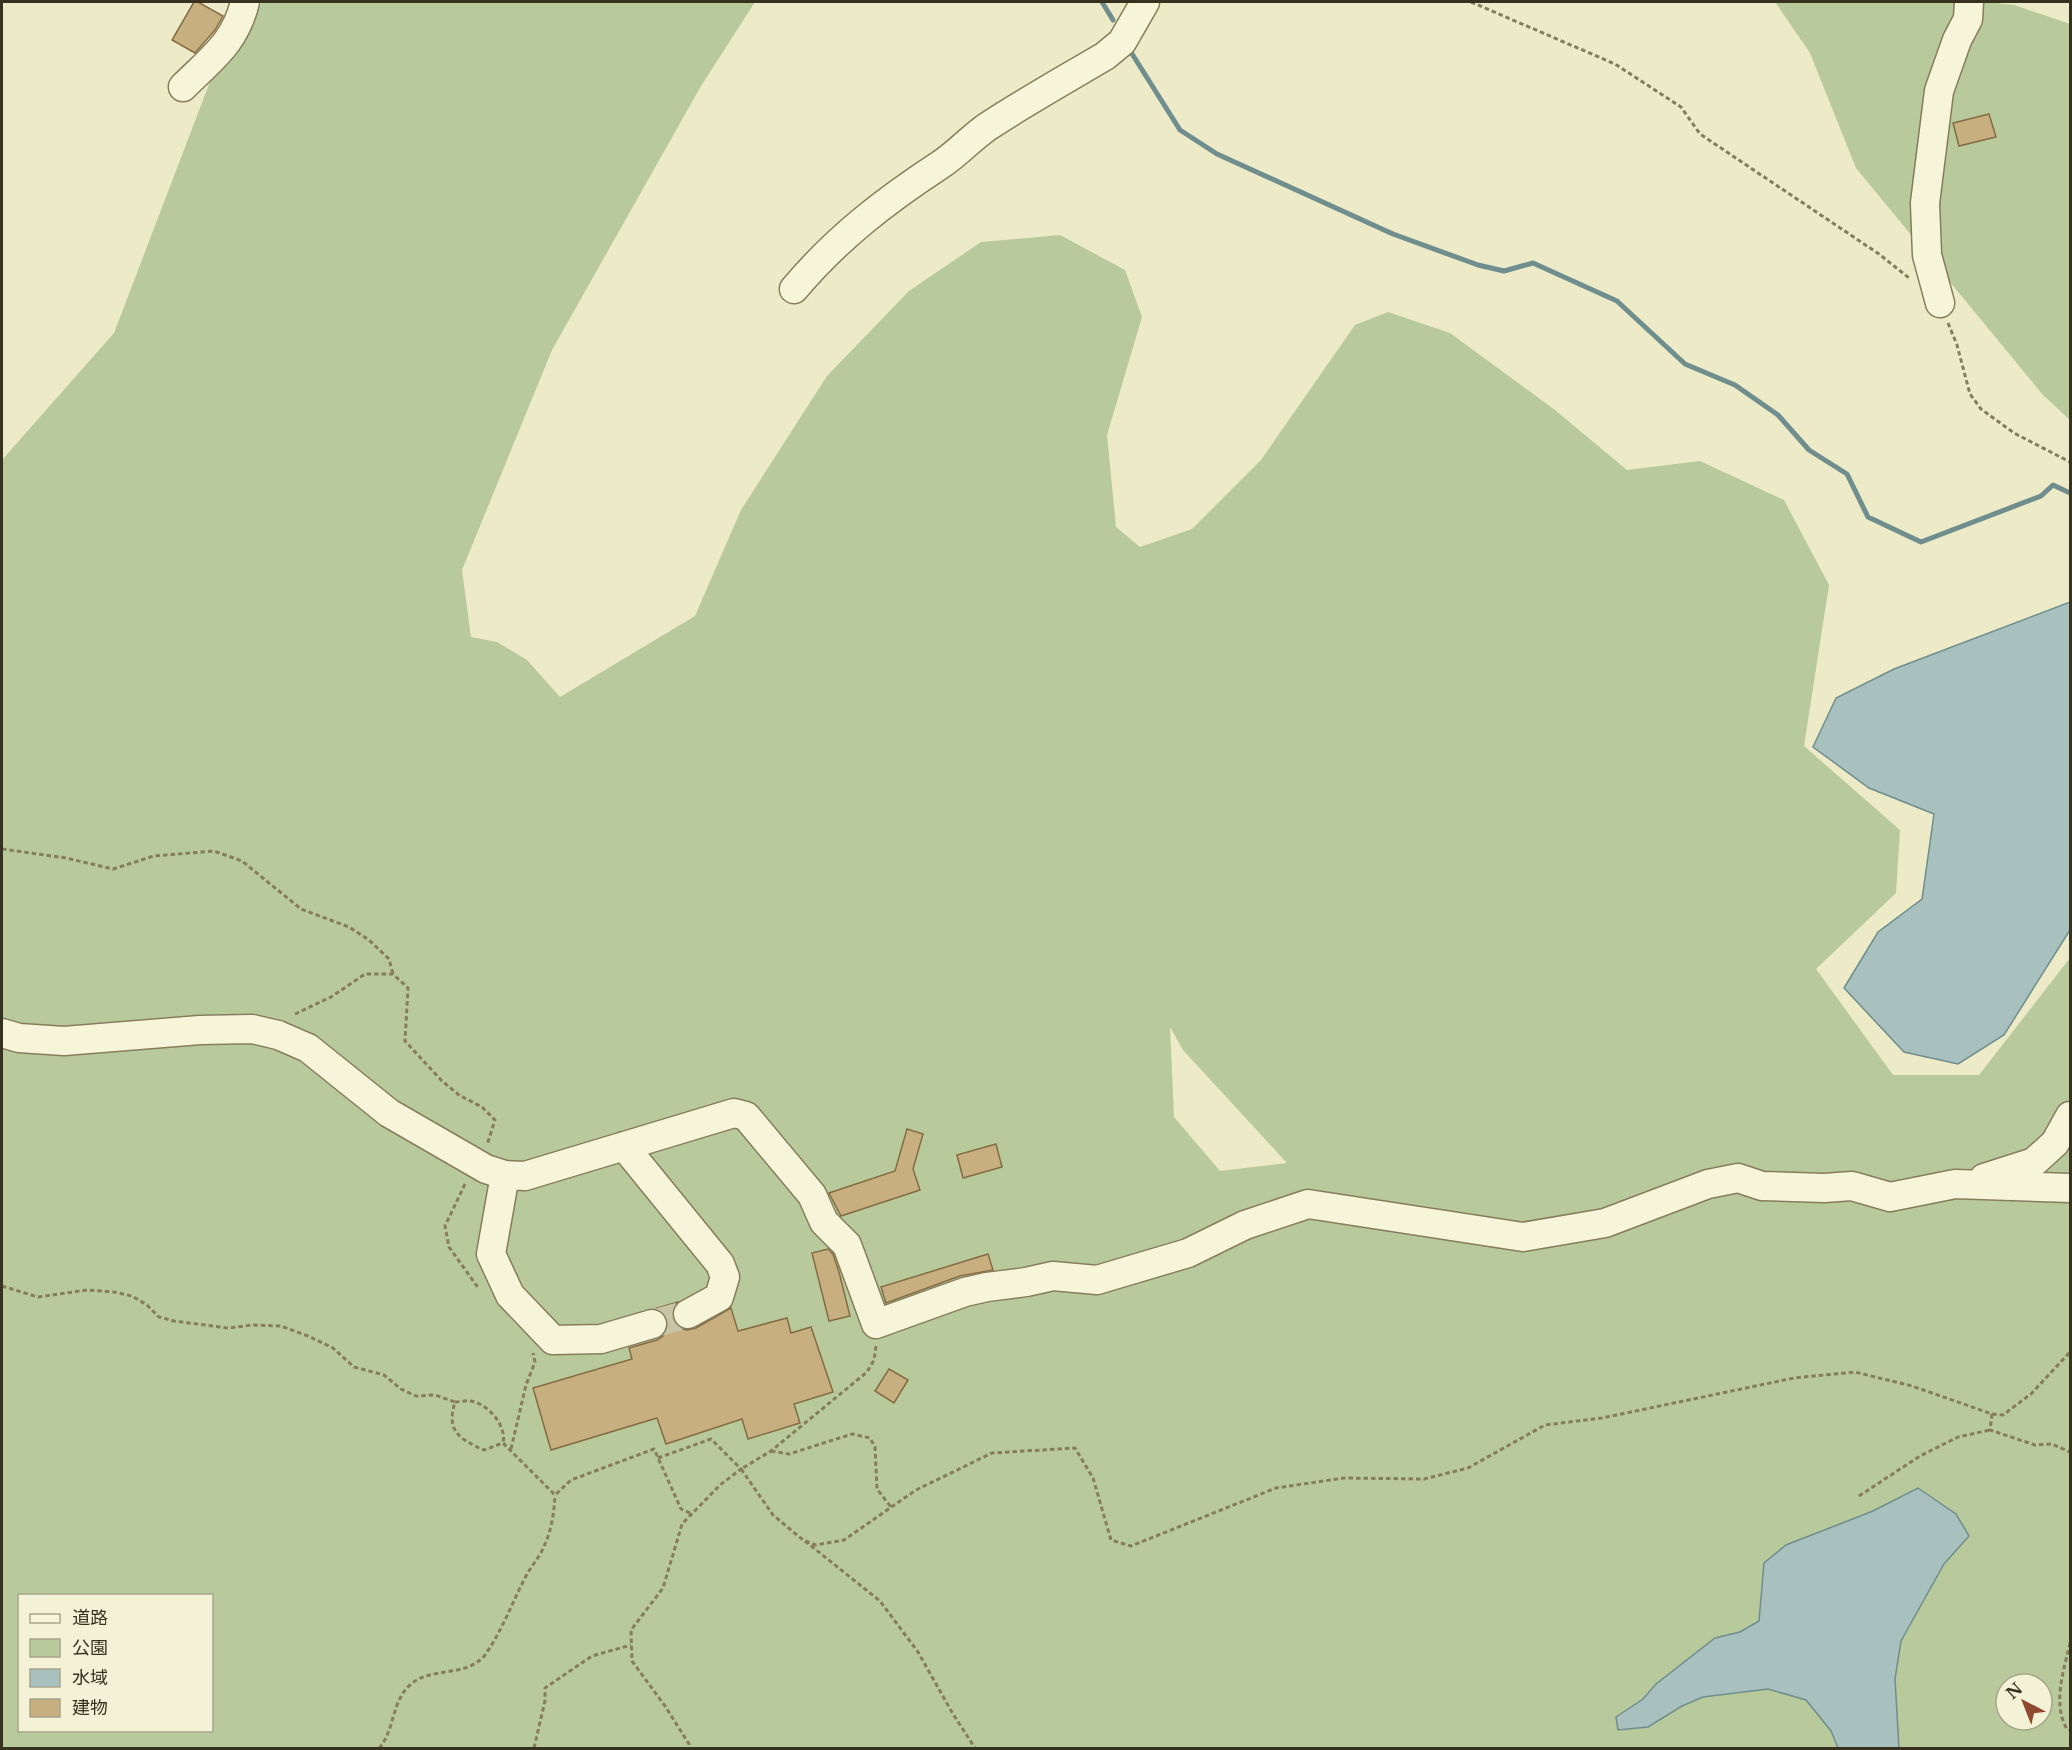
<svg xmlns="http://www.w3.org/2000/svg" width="2072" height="1750" font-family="'Libre Baskerville','Noto Sans JP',serif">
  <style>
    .green { fill: #b8c99b; fill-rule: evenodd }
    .water { fill: #a8c0be; stroke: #6f8e8d; stroke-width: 1.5 }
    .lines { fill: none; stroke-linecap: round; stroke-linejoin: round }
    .stream { stroke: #6f8e8d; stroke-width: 5 }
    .building { fill: #c7af7f; stroke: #846d44; stroke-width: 1.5 }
    .minor-tunnel { stroke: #c8c5a6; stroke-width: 28; stroke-dasharray: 28 14; stroke-linecap: butt }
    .minor-casing { stroke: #867d5d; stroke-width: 31 }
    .path { stroke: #867d5d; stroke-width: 3; stroke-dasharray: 4.5 3; stroke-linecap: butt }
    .minor { stroke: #f7f5d9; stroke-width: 28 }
  </style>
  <rect width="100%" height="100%" fill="#eceac7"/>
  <!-- green -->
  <path class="green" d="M263 2H755L701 86 552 350 462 570 471 637 497 642 527 660 560 697 695 616 741 510 827 376 909 291 981 242 1060 235 1125 270 1142 317 1107 435 1116 527 1140 547 1192 529 1261 460 1355 325 1388 312 1450 333 1555 410 1627 470 1700 461 1784 500 1829 585 1804 746 1900 830 1896 893 1816 969 1893 1075H1979L2070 958V1748H2V460L114 333 221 53ZM1170 1027 1183 1050 1287 1163 1220 1171 1174 1117ZM20 1596H212V1730H20ZM2006 1684H2042V1720H2006Z
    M1775 2H1987L2014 5 2070 24V420L2043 395 1856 168 1810 53Z"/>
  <!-- water -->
  <path class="water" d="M2070 602V930L2004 1035 1958 1064 1904 1052 1844 988 1878 932 1922 899 1934 814 1869 788 1813 747 1836 698 1894 669Z
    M1918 1488 1956 1514 1969 1536 1944 1564 1901 1641 1895 1679 1899 1748H1838L1831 1731 1806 1700 1768 1689 1703 1697 1682 1706 1648 1727 1618 1730 1616 1717 1643 1699 1656 1684 1715 1638 1740 1632 1759 1621 1764 1563 1786 1545 1873 1511Z"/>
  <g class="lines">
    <!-- stream -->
    <path class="stream" d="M1102 2 1113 20
      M1129 49 1180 130 1217 154 1393 234 1478 265 1504 271 1533 263 1617 301 1685 364 1735 385 1778 415 1809 450 1847 474 1868 517 1921 542 2041 496 2053 485 2070 493"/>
  </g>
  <!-- building -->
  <path class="building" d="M194 2H198L223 16 215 30 195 53 172 40Z
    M1989 114 1996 137 1959 146 1953 123Z
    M907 1129 923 1134 913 1169 920 1190 841 1216 829 1193 895 1171Z
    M996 1144 1002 1167 963 1178 957 1155Z
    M828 1249 833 1254 839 1272 850 1316 829 1321 812 1253Z
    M988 1254 993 1270 960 1276 886 1303 881 1287Z
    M678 1302 672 1313 673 1321 679 1328 687 1330 696 1328 731 1308 738 1331 787 1318 791 1333 811 1327 833 1392 794 1404 800 1423 748 1439 742 1419 666 1444 657 1418 551 1450 533 1388 632 1359 629 1348 657 1340 663 1336 668 1328V1319L664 1313 657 1308Z
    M889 1369 908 1380 894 1403 875 1391Z"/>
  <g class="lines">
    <!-- minor-tunnel -->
    <path class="minor-tunnel" d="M652 1324 688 1314"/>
    <!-- minor casing -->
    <g class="minor-casing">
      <path id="minor" d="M183 87C212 58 235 43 245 2
        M794 289C837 238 885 201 940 165 957 154 970 139 987 127 1025 102 1066 79 1105 56L1122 42 1145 2
        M1940 303 1927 255 1925 203 1939 91 1957 40 1968 19 1969 2
        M2 1033 19 1038 64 1041 200 1030 252 1029 278 1035 308 1048 389 1113 486 1169 505 1175 525 1176 734 1113 746 1116 812 1195 824 1222 847 1245 876 1324 965 1292 987 1287 1026 1282 1053 1276 1097 1280 1188 1253 1245 1225 1308 1204 1523 1237 1605 1223 1708 1184 1738 1178 1762 1186 1824 1188 1852 1186 1890 1197 1955 1184 2070 1188
        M624 1146 720 1264 725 1277 719 1297 688 1314
        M505 1175 491 1254 510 1295 553 1340 601 1339 652 1324
        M1984 1178 2034 1162 2055 1143 2070 1116"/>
    </g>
    <!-- path -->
    <path class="path" d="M1471 2 1615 64 1681 107 1700 134 1879 254 1909 278
      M1948 323 1957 345 1970 394 1981 409 2014 433 2070 462
      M2 849 66 858 113 869 154 856 214 851 242 861 301 909 349 927 369 940 389 959 393 974
      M295 1014 331 997 365 974H393L408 988 405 1041 442 1081 459 1095 482 1107 495 1120 487 1145
      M465 1184 445 1226 449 1247 479 1289
      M2 1286 38 1297 87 1290 114 1292 132 1296 147 1305 159 1317 174 1321 228 1328 253 1325 281 1326 308 1336 333 1348 354 1367 384 1375 401 1389 416 1396 435 1395 455 1402C446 1431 459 1439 484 1450L503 1443 555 1495 571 1480 654 1449 681 1509 692 1514
      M876 1346 874 1360 867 1372 771 1451 741 1469 773 1515 803 1540 816 1545 844 1540 916 1490 992 1453 1075 1448 1093 1478 1111 1540 1131 1546 1276 1488 1344 1478 1424 1479 1468 1468 1545 1425 1602 1418 1794 1378 1855 1372 1912 1386 1992 1414 2003 1415 2031 1394 2070 1352
      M455 1402C460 1402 466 1400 470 1401 487 1403 507 1425 503 1443
      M1992 1414 1990 1430 2035 1445 2052 1444 2070 1452
      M511 1449 526 1385 535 1362 533 1353
      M771 1451 789 1454 852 1434 870 1438 875 1447 877 1489 891 1507
      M658 1458 711 1439 741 1469 720 1485 682 1524 663 1588 631 1630 632 1661 665 1706 689 1744V1748
      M1859 1496 1920 1456 1958 1437 1990 1430
      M805 1541 880 1601 918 1652 953 1714 975 1748
      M2070 1643C2064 1670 2052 1704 2067 1729L2070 1730
      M379 1748C395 1731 391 1701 411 1684 430 1668 461 1676 480 1660 485 1657 488 1650 491 1646 505 1623 514 1599 526 1576 532 1565 541 1555 545 1544 552 1528 554 1512 555 1495
      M534 1748 545 1701V1688L592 1656 631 1645"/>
    <!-- minor -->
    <use href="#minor" class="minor"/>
  </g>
  <!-- border -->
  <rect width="2072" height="1750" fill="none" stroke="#373120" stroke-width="6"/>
  <!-- legend -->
  <rect x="18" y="1594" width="195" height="138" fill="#f4f2d6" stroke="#a8a58d" stroke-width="1.5"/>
  <rect x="30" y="1614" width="30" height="9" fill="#f7f5d9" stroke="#a8a58d" stroke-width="1.5"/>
  <text x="72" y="1624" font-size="18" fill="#373120">道路</text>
  <rect x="30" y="1639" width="30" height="18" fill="#b8c99b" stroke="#a8a58d" stroke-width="1.5"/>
  <text x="72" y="1654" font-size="18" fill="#373120">公園</text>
  <rect x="30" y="1669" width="30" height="18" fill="#a8c0be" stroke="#a8a58d" stroke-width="1.5"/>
  <text x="72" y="1684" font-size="18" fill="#373120">水域</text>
  <rect x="30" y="1699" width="30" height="18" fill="#c7af7f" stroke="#a8a58d" stroke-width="1.5"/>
  <text x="72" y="1714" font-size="18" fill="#373120">建物</text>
  <!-- north arrow -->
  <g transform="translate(2024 1702) rotate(318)"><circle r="28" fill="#f4f2d6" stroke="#a8a58d" stroke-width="1.5"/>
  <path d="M0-4.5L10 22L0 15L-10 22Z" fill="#914831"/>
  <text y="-9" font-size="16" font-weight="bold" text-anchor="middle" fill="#373120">N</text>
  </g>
</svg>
